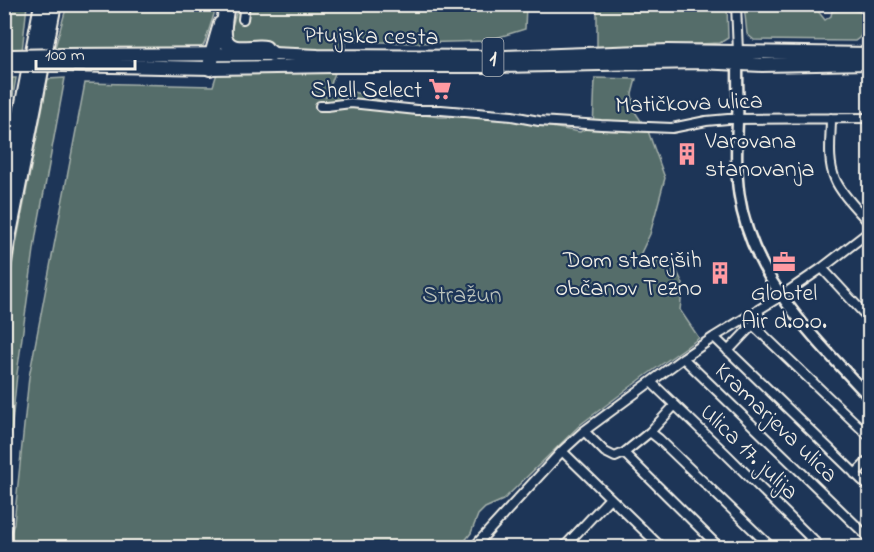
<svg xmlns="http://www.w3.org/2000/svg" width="874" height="552" font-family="'Indie Flower',sans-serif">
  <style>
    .green { fill: #546d6a; stroke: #a4afa9; stroke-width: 1.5 }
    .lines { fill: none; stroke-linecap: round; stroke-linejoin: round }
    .minor-casing { stroke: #f4f1e8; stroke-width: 12 }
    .tertiary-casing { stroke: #f4f1e8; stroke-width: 14 }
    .primary-casing { stroke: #f4f1e8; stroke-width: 16 }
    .motorway-casing { stroke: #f4f1e8; stroke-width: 18 }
    .minor { stroke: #1d3557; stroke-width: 8 }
    .tertiary { stroke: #1d3557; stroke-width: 9 }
    .primary { stroke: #1d3557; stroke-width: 12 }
    .motorway { stroke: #1d3557; stroke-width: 14 }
    .primary-bridge-casing { stroke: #f4f1e8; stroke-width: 16; stroke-linecap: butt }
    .primary-bridge { stroke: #1d3557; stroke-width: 12 }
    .labels { text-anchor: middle; stroke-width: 4.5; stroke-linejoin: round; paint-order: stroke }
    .shield { fill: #1d3557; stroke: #b4b9bc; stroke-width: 1.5 }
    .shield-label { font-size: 22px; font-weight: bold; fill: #f4f1e8 }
    .street-label { font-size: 24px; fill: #f4f1e8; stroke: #1d3557 }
    .poi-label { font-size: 24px; fill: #f4f1e8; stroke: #1d3557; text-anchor: end }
    .park-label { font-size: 24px; fill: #bcc3bc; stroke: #1d3557 }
  </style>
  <rect width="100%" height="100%" fill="#1d3557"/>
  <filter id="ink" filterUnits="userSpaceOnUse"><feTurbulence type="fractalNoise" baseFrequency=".0167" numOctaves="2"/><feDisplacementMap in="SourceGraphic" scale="12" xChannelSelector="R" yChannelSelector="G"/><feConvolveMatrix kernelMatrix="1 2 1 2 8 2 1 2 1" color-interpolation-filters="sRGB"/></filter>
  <g filter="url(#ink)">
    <!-- green -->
    <path class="green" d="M239 4 526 5 525 29 486 41 415 43 347 41 326 97 333 92 344 89 398 106 409 113 439 117H478L510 120 580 132 585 129 593 128 595 78 636 79 632 94 635 112 648 131 665 178 650 234 641 253 644 260 672 261 683 284 680 310 699 338 645 376 581 424 503 500 485 508 478 515 471 533 460 547 6 548 14 523 29 377 85 83 213 86Z
      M4 5H27L22 51 5 52Z
      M67 5H217L205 42 203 46 198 49 54 51Z
      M597 5H727L728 38 720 43 597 49Z
      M744 5H813L825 20 831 16 832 11C842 10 851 9 862 12 865 22 865 36 855 41L754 40 747 34Z
      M5 78H16L5 143 4 78Z
      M65 78 36 235 17 374 5 493V302L48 79Z"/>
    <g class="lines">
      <!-- minor casing -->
      <g class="minor-casing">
        <path id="minor" d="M736 4 738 52
          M243 19 245 4
          M320 106H327L351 103 417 110H441L512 116 539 121 601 125 672 128 706 121 728 119 870 118
          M831 118C831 137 827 161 835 179 841 194 859 211 870 224
          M822 268 870 320
          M753 325 870 437
          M714 337 870 488
          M728 351 760 317 758 310
          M683 358 870 539
          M651 382 726 454 821 548
          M584 431 605 452 615 457 624 453 650 432 659 439 772 548
          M650 432 675 405
          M562 451 662 548
          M624 453 720 548
          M855 474 870 459
          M473 548 562 451 584 431 683 358 714 337 781 296 822 268 870 231
          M563 548 610 498
          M803 548 812 538"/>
      </g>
      <!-- tertiary casing -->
      <g class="tertiary-casing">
        <path id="tertiary" d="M738 58C737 74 738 91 738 108 737 137 735 165 739 194 751 279 815 338 870 398"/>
      </g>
      <!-- primary casing -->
      <g class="primary-casing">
        <path id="primary" d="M64 55 272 54 318 56 505 57 668 51 870 54
          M63 65 210 68 333 66H497L699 62 762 65 870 63"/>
      </g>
      <!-- motorway casing -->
      <g class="motorway-casing">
        <path id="motorway" d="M226 10C225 18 222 31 225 39 231 55 254 45 265 48 265 49 272 54 272 54
          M210 68 212 55 221 24
          M4 202 42 4
          M4 259 54 4"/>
      </g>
      <!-- minor -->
      <use href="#minor" class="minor"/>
      <!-- tertiary -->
      <use href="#tertiary" class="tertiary"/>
      <!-- primary -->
      <use href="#primary" class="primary"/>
      <!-- motorway -->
      <use href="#motorway" class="motorway"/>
      <!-- primary-bridge casing -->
      <g class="primary-bridge-casing">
        <path id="primary-bridge" d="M12 56 64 55
          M11 65H63"/>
      </g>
      <!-- primary-bridge -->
      <use href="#primary-bridge" class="primary-bridge"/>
    </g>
  </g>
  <!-- icons -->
  <defs>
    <g id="supermarket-bare" transform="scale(1.8)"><path d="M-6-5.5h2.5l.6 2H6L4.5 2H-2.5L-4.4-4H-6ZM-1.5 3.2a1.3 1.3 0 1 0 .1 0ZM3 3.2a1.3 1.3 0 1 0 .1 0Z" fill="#ff9aa2" stroke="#1d3557" stroke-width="2.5" paint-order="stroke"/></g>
    <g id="building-bare" transform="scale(1.8)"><path d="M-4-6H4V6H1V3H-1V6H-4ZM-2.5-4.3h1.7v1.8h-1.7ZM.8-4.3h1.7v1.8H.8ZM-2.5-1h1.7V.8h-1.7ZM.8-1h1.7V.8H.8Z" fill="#ff9aa2" stroke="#1d3557" stroke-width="2.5" paint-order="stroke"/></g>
    <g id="office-bare" transform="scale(1.8)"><path d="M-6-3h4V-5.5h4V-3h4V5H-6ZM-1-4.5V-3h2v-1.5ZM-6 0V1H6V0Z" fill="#ff9aa2" stroke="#1d3557" stroke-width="2.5" paint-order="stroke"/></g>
  </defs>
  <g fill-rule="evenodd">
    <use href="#supermarket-bare" x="440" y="89"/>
    <use href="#building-bare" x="687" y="154"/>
    <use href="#office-bare" x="784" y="262"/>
    <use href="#building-bare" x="720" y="273"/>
  </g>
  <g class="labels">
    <!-- shield labels -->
    <rect class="shield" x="482.5" y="38" width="21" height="38" rx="4.5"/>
    <g class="shield-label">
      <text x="493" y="65">1</text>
    </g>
    <!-- street labels -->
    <g class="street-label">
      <text transform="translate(371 35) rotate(1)" y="8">Ptujska cesta</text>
      <text transform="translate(689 102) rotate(-2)" y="8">Matičkova ulica</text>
      <text transform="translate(777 422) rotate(44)" y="8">Kramarjeva ulica</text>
      <text transform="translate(750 451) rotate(44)" y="8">Ulica 17. julija</text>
    </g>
    <!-- poi labels -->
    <g class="poi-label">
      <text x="422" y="97">Shell Select</text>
      <text x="705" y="148" text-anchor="start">Varovana<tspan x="705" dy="28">stanovanja</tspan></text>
      <text x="702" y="267">Dom starejših<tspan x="702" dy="28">občanov Tezno</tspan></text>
      <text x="784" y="300" text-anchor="middle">Globtel<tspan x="784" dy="28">Air d.o.o.</tspan></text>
    </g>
    <!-- park labels -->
    <g class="park-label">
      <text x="462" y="302">Stražun</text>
    </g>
  </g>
  <!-- margin -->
  <rect width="874" height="552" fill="none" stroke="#1d3557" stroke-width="24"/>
  <rect x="12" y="12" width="850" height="528" fill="none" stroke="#f4f1e8" stroke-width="2" filter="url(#ink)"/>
  <!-- scale -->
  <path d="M36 60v9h99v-9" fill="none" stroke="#f4f1e8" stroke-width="3"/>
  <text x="45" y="60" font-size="18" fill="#f4f1e8" stroke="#1d3557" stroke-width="4.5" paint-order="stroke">100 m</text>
</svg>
